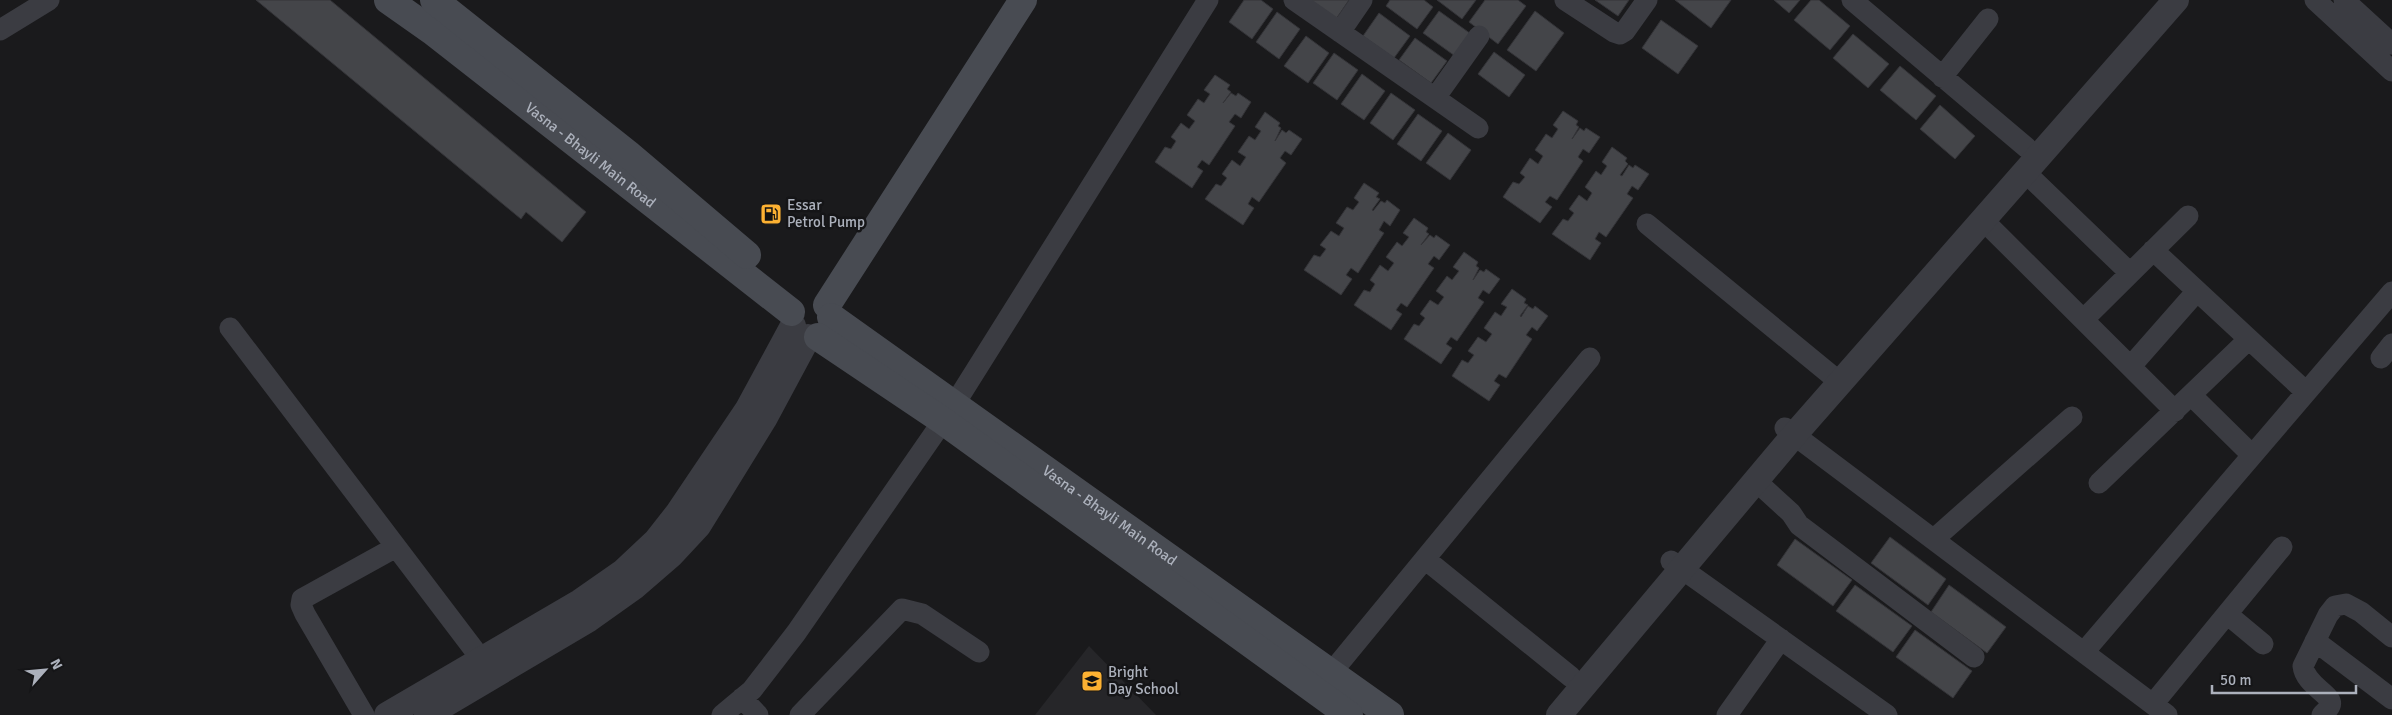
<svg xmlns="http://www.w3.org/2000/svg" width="2392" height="715" font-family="Signika,sans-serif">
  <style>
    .built { fill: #262629 }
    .building { fill: #444549; stroke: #343438 }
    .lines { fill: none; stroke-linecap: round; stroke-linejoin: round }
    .minor { stroke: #3b3c42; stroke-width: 21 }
    .tertiary { stroke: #3b3c42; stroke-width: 26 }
    .secondary { stroke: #484b52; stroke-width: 28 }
    .labels { text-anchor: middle; stroke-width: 5; stroke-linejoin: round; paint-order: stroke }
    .street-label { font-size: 15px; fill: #acb1bc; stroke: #151517 }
    .poi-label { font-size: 15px; fill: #acb1bc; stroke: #151517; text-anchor: start }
  </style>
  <rect width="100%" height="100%" fill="#1a1a1c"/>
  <!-- built -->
  <path class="built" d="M1089 646 1156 715H1035Z"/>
  <!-- building -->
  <path class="building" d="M256 0H330L586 212 562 242 526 212 521 219Z
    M1244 0H1261L1273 9 1252 39 1229 22Z
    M1310 0H1349L1336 19Z
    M1390 0H1424L1433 7 1417 29 1386 6Z
    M1437 0H1476L1462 19Z
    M1485 0H1518L1526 6 1498 44 1469 22Z
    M1595 0H1629L1618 16Z
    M1675 0H1731L1711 28Z
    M1774 0H1800L1789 13Z
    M1811 0H1819L1850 26 1830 50 1794 20Z
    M1439 11 1471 34 1455 56 1423 33Z
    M1535 11 1564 33 1536 71 1507 50Z
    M1277 12 1300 29 1279 59 1256 42Z
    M1379 13 1410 36 1394 58 1363 36Z
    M1661 20 1698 46 1678 74 1642 48Z
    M1853 34 1889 64 1868 88 1833 58Z
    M1306 36 1329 53 1308 83 1284 66Z
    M1415 38 1447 61 1431 83 1399 60Z
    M1494 52 1525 75 1509 97 1478 74Z
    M1334 53 1358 70 1337 100 1313 83Z
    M1900 66 1936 96 1916 120 1880 90Z
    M1362 74 1385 91 1364 120 1341 104Z
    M1215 75 1230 85 1227 89 1231 92 1223 103 1231 93 1236 96 1238 93 1251 102 1241 118 1235 114 1229 122 1235 126 1209 165 1202 160 1197 167 1203 171 1192 188 1155 162 1165 147 1171 149 1176 141 1171 137 1181 123 1189 129 1195 121 1187 115 1198 99 1204 103 1210 94 1204 90Z
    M1391 93 1415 110 1393 140 1370 123Z
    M1940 105 1975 136 1955 159 1920 129Z
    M1563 111 1578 121 1576 125 1579 127 1572 139 1580 128 1584 131 1586 128 1600 137 1589 153 1583 149 1578 157 1583 161 1557 200 1550 196 1545 202 1552 207 1540 223 1503 197 1513 182 1519 184 1525 177 1520 173 1530 158 1538 164 1543 156 1535 150 1546 134 1552 138 1558 129 1553 125Z
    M1265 112 1280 123 1278 126 1281 128 1275 141 1282 130 1286 133 1289 130 1302 139 1291 155 1285 151 1280 158 1286 163 1259 202 1252 197 1248 204 1254 208 1243 225 1205 199 1216 184 1221 186 1227 178 1222 174 1232 160 1240 166 1246 157 1238 152 1249 136 1255 140 1261 131 1255 127Z
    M1418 114 1442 131 1421 161 1397 144Z
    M1448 133 1471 150 1450 180 1426 163Z
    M1612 147 1627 158 1625 161 1628 164 1620 175 1622 176 1629 165 1633 168 1635 165 1649 174 1638 190 1632 186 1627 194 1633 198 1606 237 1599 232 1595 239 1601 243 1590 260 1552 234 1563 219 1568 221 1574 213 1569 209 1579 195 1587 201 1592 193 1585 187 1596 171 1601 175 1607 166 1602 162Z
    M1364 183 1379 193 1376 197 1380 199 1372 210 1373 211 1381 201 1385 203 1387 200 1400 210 1390 226 1384 221 1379 230 1384 233 1358 273 1351 268 1346 275 1352 279 1341 295 1304 270 1314 255 1320 257 1326 249 1320 245 1331 231 1339 236 1344 228 1336 223 1347 207 1353 210 1359 202 1354 198Z
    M1414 218 1428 228 1426 232 1429 234 1421 245 1430 235 1434 238 1436 235 1450 245 1439 260 1434 256 1428 264 1434 268 1407 307 1401 303 1396 310 1402 314 1391 330 1354 305 1364 290 1370 292 1375 284 1370 280 1380 265 1388 271 1394 263 1386 257 1397 242 1402 246 1409 237 1403 233Z
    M1464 252 1478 262 1476 266 1479 268 1473 280 1480 270 1484 272 1486 269 1500 279 1489 294 1483 290 1478 298 1484 302 1457 341 1451 337 1446 344 1452 348 1441 364 1404 339 1414 324 1419 326 1425 318 1420 314 1430 300 1438 305 1444 297 1436 291 1447 276 1452 280 1459 271 1453 267Z
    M1512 289 1526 299 1524 303 1528 305 1520 316 1521 317 1528 306 1533 309 1535 306 1548 316 1537 331 1532 327 1526 335 1532 339 1506 378 1499 374 1494 381 1500 385 1489 401 1452 376 1462 360 1468 363 1474 355 1468 351 1478 337 1486 342 1492 334 1484 328 1495 312 1501 316 1507 307 1501 304Z
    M1890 537 1946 579 1928 605 1871 563Z
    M1795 539 1852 580 1833 606 1777 565Z
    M1855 585 1912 626 1893 652 1836 611Z
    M1949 585 2006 627 1987 653 1931 612Z
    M1915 630 1972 671 1953 698 1896 657Z"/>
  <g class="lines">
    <!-- minor -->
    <path class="minor" d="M1294 0 1478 128
      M1565 0 1614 32 1620 34 1625 31 1647 0
      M1852 0 2027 148
      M2315 0 2392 71
      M2344 0 2392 44
      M0 30 49 0
      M1340 32 1362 0
      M1942 77 1988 19
      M1435 98 1479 36
      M2025 172 2130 273
      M1983 220 2175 411
      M1647 224 1831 375
      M2153 250 2306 392
      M2084 319 2188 216
      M230 328 491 672
      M2381 358 2392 344
      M2131 366 2197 291
      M2191 395 2252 455
      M1785 428 2167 715
      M1756 481 1791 513 1799 525 1974 657
      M2099 483 2249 339
      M1934 539 2072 417
      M1425 559 1571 677
      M1671 561 1887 715
      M2227 614 2263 644
      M2315 641 2392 699
      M2084 652 2392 292
      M1331 673 1590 358
      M742 698 758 715
      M2153 704 2282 547
      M364 715 305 614 301 605 302 599 396 547
      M722 715 752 690 796 633 954 405 1208 0
      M800 715 902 609 922 614 979 652
      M1727 715 1781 639
      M2322 715C2324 712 2329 709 2330 706 2335 695 2305 686 2303 666L2328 615 2335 606 2346 604 2361 612 2392 637"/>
    <!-- tertiary -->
    <path class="tertiary" d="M387 715 580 602 623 572 656 541 678 513 748 409 793 326
      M427 715 589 619 634 587 671 555 698 526 764 419 808 337
      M1559 715 1795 434 2176 0"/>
    <!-- secondary -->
    <g class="secondary">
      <path id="s1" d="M388 0 432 31 791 312"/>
      <path d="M434 0 628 154 747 255"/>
      <path d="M827 305 1023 0"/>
      <path id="s2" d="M831 317 1390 715"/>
      <path d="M818 337 943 421 1349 715"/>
    </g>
  </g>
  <!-- icons -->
  <defs>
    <g id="fuel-square" transform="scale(1.125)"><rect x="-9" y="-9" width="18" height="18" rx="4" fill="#fcb132" stroke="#151517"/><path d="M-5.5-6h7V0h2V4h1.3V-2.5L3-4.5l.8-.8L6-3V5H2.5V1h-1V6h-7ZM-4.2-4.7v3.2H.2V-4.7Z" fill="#111"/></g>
    <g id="school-square" transform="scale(1.125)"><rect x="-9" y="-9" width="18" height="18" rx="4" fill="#fcb132" stroke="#151517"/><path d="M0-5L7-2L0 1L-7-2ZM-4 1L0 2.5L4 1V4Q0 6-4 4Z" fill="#111"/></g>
  </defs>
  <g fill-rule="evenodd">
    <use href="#fuel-square" x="771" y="214"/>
    <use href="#school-square" x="1092" y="681"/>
  </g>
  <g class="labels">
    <!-- street labels -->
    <g class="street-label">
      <text dy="5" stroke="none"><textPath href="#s1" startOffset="255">Vasna - Bhayli Main Road</textPath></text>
      <text dy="5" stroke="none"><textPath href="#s2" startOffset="342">Vasna - Bhayli Main Road</textPath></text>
    </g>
    <!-- poi labels -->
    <g class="poi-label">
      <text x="787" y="210">Essar<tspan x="787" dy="17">Petrol Pump</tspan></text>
      <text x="1108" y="677">Bright<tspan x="1108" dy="17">Day School</tspan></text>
    </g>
  </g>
  <!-- north arrow -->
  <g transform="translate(45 670) rotate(63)" stroke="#151517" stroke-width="4" paint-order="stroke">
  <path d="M0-4L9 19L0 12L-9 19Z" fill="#acb1bc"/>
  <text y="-8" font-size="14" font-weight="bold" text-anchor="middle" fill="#acb1bc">N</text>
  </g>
  <!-- scale -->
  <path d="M2212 685v8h144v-8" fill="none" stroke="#acb1bc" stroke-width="2.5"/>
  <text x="2220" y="685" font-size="15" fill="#acb1bc" stroke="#151517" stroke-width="4" paint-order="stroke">50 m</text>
</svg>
